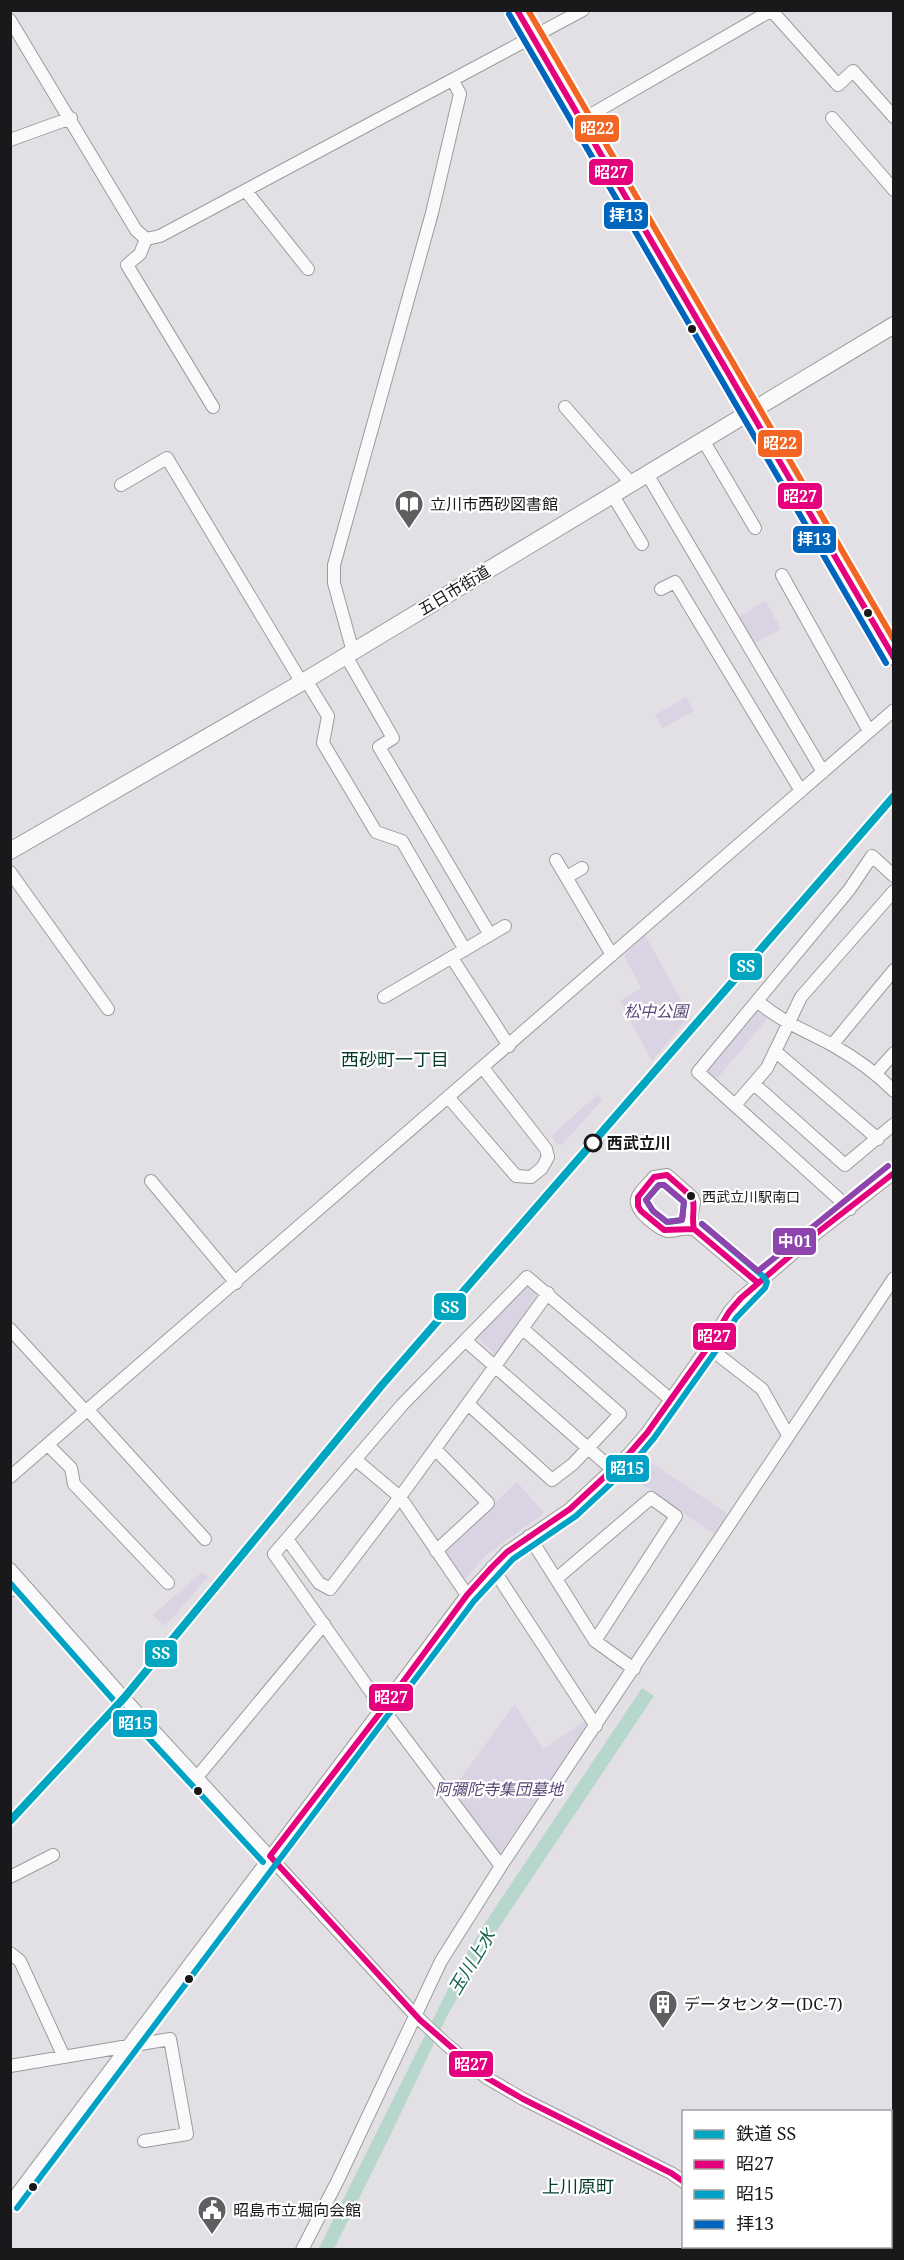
<svg xmlns="http://www.w3.org/2000/svg" width="904" height="2260" font-family="'Noto Serif','Noto Sans JP',serif">
  <style>
    .green { fill: #dad3e3 }
    .water { fill: #b7d6cc }
    .lines { fill: none; stroke-linecap: round; stroke-linejoin: round }
    .minor-casing { stroke: #9c9b9d; stroke-width: 14 }
    .major-casing { stroke: #9c9b9d; stroke-width: 18 }
    .minor { stroke: #fbfafb; stroke-width: 12 }
    .major { stroke: #fbfafb; stroke-width: 16 }
    .bus-1-casing { stroke: #fff; stroke-width: 10 }
    .bus-2-casing { stroke: #fff; stroke-width: 10 }
    .bus-3-casing { stroke: #fff; stroke-width: 10 }
    .bus-4-casing { stroke: #fff; stroke-width: 10 }
    .bus-5-casing { stroke: #fff; stroke-width: 10 }
    .bus-1 { stroke: #e5007d; stroke-width: 6 }
    .bus-2 { stroke: #01a2c5; stroke-width: 6 }
    .bus-3 { stroke: #0065bd; stroke-width: 6 }
    .bus-4 { stroke: #f26522; stroke-width: 6 }
    .bus-5 { stroke: #8e44ad; stroke-width: 6 }
    .rail-1-casing { stroke: #fff; stroke-width: 12 }
    .rail-1 { stroke: #00a6bf; stroke-width: 8 }
    .bus-dot { fill: #19181a; stroke: #fff; stroke-width: 2 }
    .stop-dot { fill: #fff; stroke: #19181a; stroke-width: 3 }
    .labels { text-anchor: middle; stroke-width: 4.5; stroke-linejoin: round; paint-order: stroke }
    .bus-label { font-size: 14px; fill: #19181a; stroke: #fff; text-anchor: start }
    .poi-label { font-size: 16px; fill: #19181a; stroke: #fff; text-anchor: start }
    .street-label { font-size: 16px; fill: #19181a; stroke: #fff }
    .park-label { font-size: 16px; font-style: italic; fill: #5c4677; stroke: #fff }
    .stop-label { font-size: 16px; font-weight: bold; fill: #19181a; stroke: #fff; text-anchor: start }
    .neighbourhood-label { font-size: 18px; fill: #063d2e; stroke: #fff }
    .water-label { font-size: 18px; font-style: italic; fill: #14644f; stroke: #fff }
    .line-badge { stroke: #fff; stroke-width: 2 }
    .badge-label { font-size: 16px; text-anchor: middle; font-weight: bold; fill: #fff }
  </style>
  <rect width="100%" height="100%" fill="#e2e0e4"/>
  <!-- green -->
  <path class="green" d="M765 601 781 629 754 644 739 617Z
    M686 697 694 711 663 728 655 715Z
    M645 935 690 1016 652 1061 620 1001 641 988 624 955Z
    M760 1010 768 1018 715 1081 707 1073 708 1067 755 1011Z
    M598 1094 602 1100 562 1145H558L551 1136Z
    M526 1285 537 1295 496 1355 476 1337Z
    M641 1456 728 1514 714 1534 626 1473Z
    M517 1482 544 1513 486 1555 465 1580 445 1551Z
    M202 1572 208 1577 165 1626 153 1615Z
    M515 1704 543 1749 585 1721 588 1726 500 1853 452 1790Z"/>
  <!-- water -->
  <path class="water" d="M642 1688 654 1696 488 1944 446 2018 389 2138 334 2249 318 2250 458 1969 487 1920Z"/>
  <g class="lines">
    <!-- minor casing -->
    <g class="minor-casing">
      <path id="minor" d="M517 10 580 121 751 410 894 659
        M772 11 838 85 853 71 894 117
        M10 20 136 230 146 239 160 236 583 10
        M832 118 894 190
        M580 121 772 10
        M10 140 71 118
        M246 191 308 269
        M146 239 140 254 127 265 213 407
        M565 407 631 483
        M703 440 755 528
        M647 474 823 772
        M121 485 167 458 302 683
        M612 494 642 544
        M782 575 869 731
        M661 589 675 582 801 791
        M353 652 334 583V565L432 213 460 94 453 81
        M346 656 393 738 379 747 490 935
        M306 680 328 716 323 743 376 832 402 841 465 950
        M556 860 612 955
        M10 872 108 1009
        M567 877 582 868
        M452 958 509 1046
        M384 997 505 926
        M757 1001C783 1023 805 1030 834 1046 857 1059 876 1073 894 1091
        M832 1045 894 970
        M775 1051 878 1139
        M876 1073 894 1053
        M754 1084 845 1165 894 1124
        M449 1098 516 1176 531 1177 542 1168 548 1157 546 1149 483 1068
        M735 1105 767 1068 801 997 894 891
        M151 1181 236 1283
        M850 1209 698 1072 849 890 872 856 894 876
        M694 1229 691 1218 694 1202 692 1197 667 1175 654 1177C640 1194 627 1199 647 1218 653 1223 659 1229 667 1231 675 1232 681 1227 694 1229L758 1283
        M10 1329 86 1412
        M466 1341 613 1470
        M708 1347 762 1389 788 1435
        M468 1404 552 1480 573 1464 620 1414 523 1329
        M88 1410 205 1539
        M48 1445 71 1468 74 1484 168 1583
        M435 1449 488 1503 436 1551
        M356 1460 400 1497 467 1595
        M10 1477 894 710
        M529 1536 595 1641 634 1669
        M287 1539 319 1583 330 1589 400 1497 548 1293
        M492 1567 596 1726
        M10 1569 124 1698 415 2015 447 2045 487 2078 523 2099 671 2173 684 2182
        M556 1579 651 1498 676 1516 595 1641
        M10 1591 22 1582
        M197 1777 324 1624
        M501 1866 383 1709 274 1554 402 1405 527 1277 670 1399
        M10 1877 53 1855
        M10 1953 20 1961 64 2057
        M10 2066 170 2039 187 2134 144 2141
        M10 2203 467 1595 507 1552 570 1509 627 1456 647 1433 708 1347 729 1312 741 1298 818 1232 894 1173
        M754 2246 756 2250
        M302 2250 338 2180 441 1961 501 1866 894 1278"/>
    </g>
    <!-- major casing -->
    <g class="major-casing">
      <path id="major" d="M10 851 306 680 894 325"/>
    </g>
    <!-- minor -->
    <use href="#minor" class="minor"/>
    <!-- major -->
    <use href="#major" class="major"/>
    <!-- bus-1 casing -->
    <g class="bus-1-casing">
      <path id="bus-1" d="M517 10 894 658
        M667 1175 692 1197C696 1206 691 1218 694 1229L664 1230 641 1211 638 1206V1197L654 1177Z
        M694 1229 758 1283
        M684 2182 671 2173 523 2099 487 2078 420 2020 270 1856 383 1709 467 1595 492 1567 507 1552 570 1509 627 1456 647 1433 708 1347 729 1312 741 1298 818 1232 894 1173"/>
    </g>
    <!-- bus-2 casing -->
    <g class="bus-2-casing">
      <path id="bus-2" d="M659 1185H664L684 1202 682 1220 667 1222 653 1211 646 1200Z
        M10 1583 117 1704 263 1862
        M17 2208 474 1601 513 1559 576 1516 634 1462 654 1438 715 1352 736 1318 765 1288 767 1282 764 1277 702 1224"/>
    </g>
    <!-- bus-3 casing -->
    <g class="bus-3-casing">
      <path id="bus-3" d="M509 14 886 663"/>
    </g>
    <!-- bus-4 casing -->
    <g class="bus-4-casing">
      <path id="bus-4" d="M528 10 894 640"/>
    </g>
    <!-- bus-5 casing -->
    <g class="bus-5-casing">
      <path id="bus-5" d="M659 1185H664L684 1202 682 1220 667 1222 653 1211 646 1200Z
        M702 1224 758 1271 888 1166"/>
    </g>
    <!-- bus-1 -->
    <use href="#bus-1" class="bus-1"/>
    <!-- bus-2 -->
    <use href="#bus-2" class="bus-2"/>
    <!-- bus-3 -->
    <use href="#bus-3" class="bus-3"/>
    <!-- bus-4 -->
    <use href="#bus-4" class="bus-4"/>
    <!-- bus-5 -->
    <use href="#bus-5" class="bus-5"/>
    <!-- rail-1 casing -->
    <g class="rail-1-casing">
      <path id="rail-1" d="M10 1821 124 1698 382 1385 894 796"/>
    </g>
    <!-- rail-1 -->
    <use href="#rail-1" class="rail-1"/>
  </g>
  <!-- icons -->
  <defs>
    <g id="library-pin" transform="scale(1.5)"><path d="M0 17L-7.5 6A9.5 9.5 0 1 1 7.5 6Z" fill="#5f5e61" stroke="#fff"/><path d="M-6-4Q-3-5.5-.7-3.5V5Q-3 3-6 4ZM6-4Q3-5.5 .7-3.5V5Q3 3 6 4Z" fill="#fff"/></g>
    <g id="building-pin" transform="scale(1.5)"><path d="M0 17L-7.5 6A9.5 9.5 0 1 1 7.5 6Z" fill="#5f5e61" stroke="#fff"/><path d="M-4-6H4V6H1V3H-1V6H-4ZM-2.5-4.3h1.7v1.8h-1.7ZM.8-4.3h1.7v1.8H.8ZM-2.5-1h1.7V.8h-1.7ZM.8-1h1.7V.8H.8Z" fill="#fff"/></g>
    <g id="civic-pin" transform="scale(1.5)"><path d="M0 17L-7.5 6A9.5 9.5 0 1 1 7.5 6Z" fill="#5f5e61" stroke="#fff"/><path d="M-.6-6.5H3V-4.5H.6V-3L4-1V1h2V6H-6V1h2V-1L-.6-3ZM-1.2 2.5V6h2.4V2.5Z" fill="#fff"/></g>
  </defs>
  <g fill-rule="evenodd">
    <use href="#library-pin" x="409" y="504"/>
    <use href="#building-pin" x="663" y="2004"/>
    <use href="#civic-pin" x="212" y="2210"/>
  </g>
  <!-- markers -->
  <g class="bus-dot">
    <circle cx="692" cy="329" r="5"/>
    <circle cx="868" cy="613" r="5"/>
    <circle cx="691" cy="1196" r="5"/>
    <circle cx="198" cy="1791" r="5"/>
    <circle cx="189" cy="1979" r="5"/>
    <circle cx="33" cy="2187" r="5"/>
  </g>
  <circle class="stop-dot" cx="593" cy="1143" r="8"/>
  <g class="labels">
    <!-- bus labels -->
    <g class="bus-label">
      <text x="702" y="1202">西武立川駅南口</text>
    </g>
    <!-- poi labels -->
    <g class="poi-label">
      <text x="430" y="510">立川市西砂図書館</text>
      <text x="684" y="2010">データセンター(DC-7)</text>
      <text x="233" y="2216">昭島市立堀向会館</text>
    </g>
    <!-- street labels -->
    <g class="street-label">
      <text transform="translate(454 590) rotate(-31)" y="6">五日市街道</text>
    </g>
    <!-- park labels -->
    <g class="park-label">
      <text x="656" y="1017">松中公園</text>
      <text x="499" y="1795">阿彌陀寺集団墓地</text>
    </g>
    <!-- stop labels -->
    <g class="stop-label">
      <text x="607" y="1149">西武立川</text>
    </g>
    <!-- neighbourhood labels -->
    <g class="neighbourhood-label">
      <text x="395" y="1066">西砂町一丁目</text>
      <text x="578" y="2193">上川原町</text>
    </g>
    <!-- water labels -->
    <g class="water-label">
      <text transform="translate(472 1962) rotate(-59)" y="6">玉川上水</text>
    </g>
  </g>
  <g class="line-badge">
    <rect x="574" y="114" width="46" height="29" rx="6" fill="#f26522"/>
    <rect x="588" y="158" width="46" height="28" rx="6" fill="#e5007d"/>
    <rect x="603" y="201" width="46" height="29" rx="6" fill="#0065bd"/>
    <rect x="757" y="429" width="46" height="29" rx="6" fill="#f26522"/>
    <rect x="777" y="482" width="46" height="28" rx="6" fill="#e5007d"/>
    <rect x="792" y="525" width="45" height="29" rx="6" fill="#0065bd"/>
    <rect x="729" y="952" width="34" height="29" rx="6" fill="#00a6bf"/>
    <rect x="772" y="1227" width="45" height="29" rx="6" fill="#8e44ad"/>
    <rect x="433" y="1292" width="34" height="29" rx="6" fill="#00a6bf"/>
    <rect x="692" y="1322" width="45" height="29" rx="6" fill="#e5007d"/>
    <rect x="605" y="1454" width="45" height="29" rx="6" fill="#01a2c5"/>
    <rect x="144" y="1639" width="34" height="29" rx="6" fill="#00a6bf"/>
    <rect x="368" y="1683" width="46" height="29" rx="6" fill="#e5007d"/>
    <rect x="112" y="1709" width="46" height="29" rx="6" fill="#01a2c5"/>
    <rect x="448" y="2050" width="46" height="28" rx="6" fill="#e5007d"/>
  </g>
  <g class="badge-label">
    <text x="597" y="134">昭22</text>
    <text x="611" y="178">昭27</text>
    <text x="626" y="221">拝13</text>
    <text x="780" y="449">昭22</text>
    <text x="800" y="502">昭27</text>
    <text x="814" y="545">拝13</text>
    <text x="746" y="972">SS</text>
    <text x="795" y="1247">中01</text>
    <text x="450" y="1313">SS</text>
    <text x="714" y="1342">昭27</text>
    <text x="627" y="1474">昭15</text>
    <text x="161" y="1659">SS</text>
    <text x="391" y="1703">昭27</text>
    <text x="135" y="1729">昭15</text>
    <text x="471" y="2070">昭27</text>
  </g>
  <!-- border -->
  <rect width="904" height="2260" fill="none" stroke="#19181a" stroke-width="24"/>
  <!-- legend -->
  <rect x="682" y="2110" width="210" height="138" fill="#ffffff" stroke="#a3a3a3" stroke-width="1.5"/>
  <rect x="694" y="2130" width="30" height="9" fill="#00a6bf" stroke="#a3a3a3" stroke-width="1.5"/>
  <text x="736" y="2140" font-size="18" fill="#19181a">鉄道 SS</text>
  <rect x="694" y="2160" width="30" height="9" fill="#e5007d" stroke="#a3a3a3" stroke-width="1.5"/>
  <text x="736" y="2170" font-size="18" fill="#19181a">昭27</text>
  <rect x="694" y="2190" width="30" height="9" fill="#01a2c5" stroke="#a3a3a3" stroke-width="1.5"/>
  <text x="736" y="2200" font-size="18" fill="#19181a">昭15</text>
  <rect x="694" y="2220" width="30" height="9" fill="#0065bd" stroke="#a3a3a3" stroke-width="1.5"/>
  <text x="736" y="2230" font-size="18" fill="#19181a">拝13</text>
</svg>
